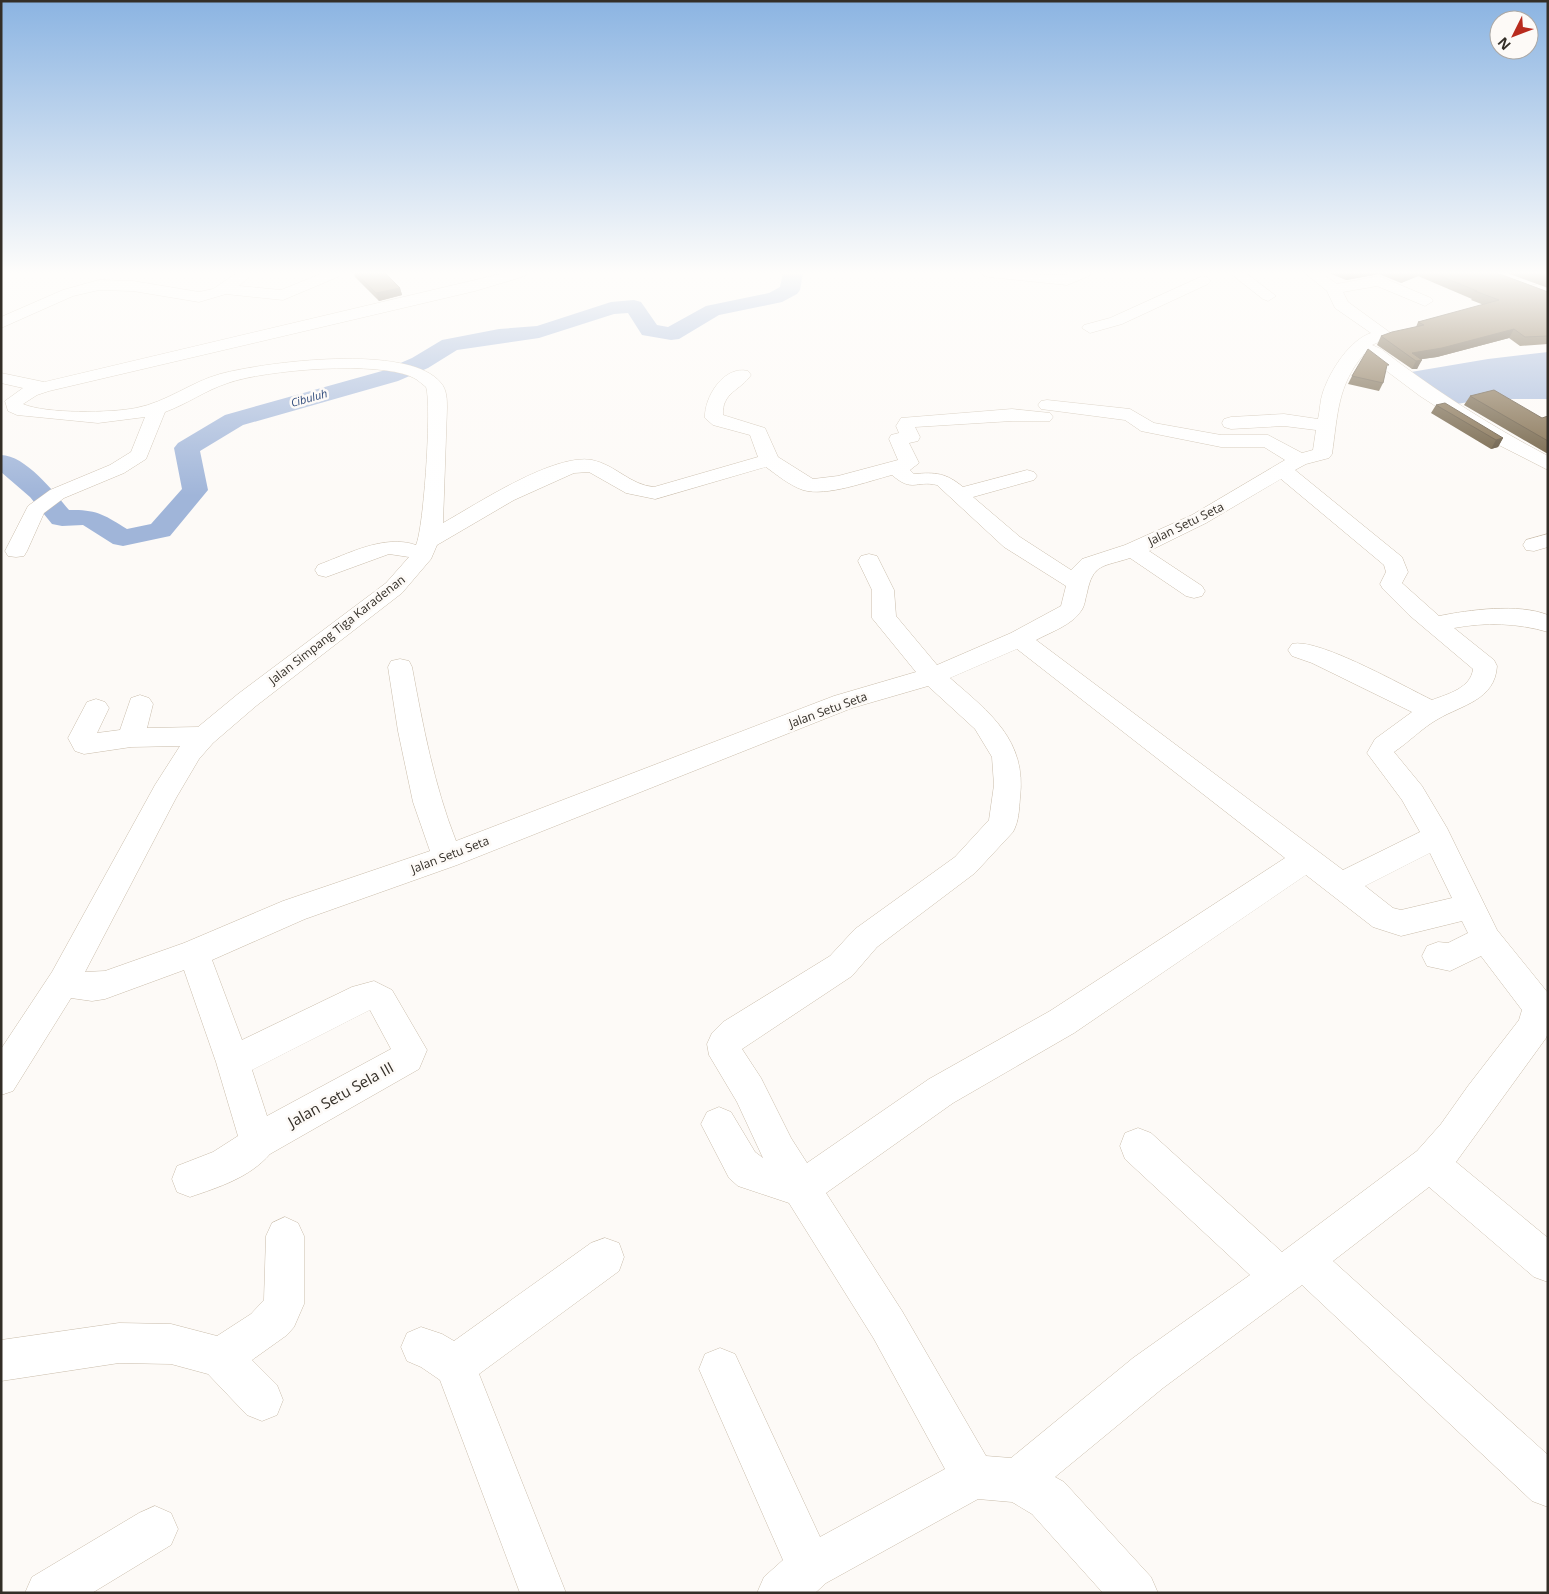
<svg xmlns="http://www.w3.org/2000/svg" width="1549" height="1594" font-family="'Open Sans',sans-serif">
  <style>
    .water { fill: #a0b5d9 }
    .lines { fill: none; stroke-linecap: round; stroke-linejoin: round }
    .river { fill: #a0b5d9; fill-rule: evenodd }
    .minor-casing { stroke: #cabdab; stroke-width: 1 }
    .minor { fill: #fff; fill-rule: evenodd }
    .wall { fill: #655335 }
    .shaded-wall { fill: #53432b }
    .building { fill: #76603e; stroke: #53432b }
    .labels { text-anchor: middle; stroke-width: 5; stroke-linejoin: round; paint-order: stroke }
    .far-water-label { font-size: 11px; font-style: italic; fill: #314c7c; stroke: #fdfaf7 }
    .street-label { font-size: 12px; fill: #332e27; stroke: #fdfaf7 }
    .near-street-label { font-size: 15px; fill: #332e27; stroke: #fdfaf7 }
  </style>
  <rect width="100%" height="100%" fill="#fdfaf7"/>
  <!-- water -->
  <path class="water" d="M1548 352V399H1485L1457 404 1411 372 1488 359Z"/>
  <g class="lines">
    <!-- river -->
    <path class="river" d="M783 273H803L800 290 797 294 782 302 719 315 679 339 671 340 642 335 628 313 614 314 539 338 457 350 428 368 398 381 243 425 200 451 208 490 170 536 123 546 113 544 83 525 62 526 52 524 30 497 1 472V455C25 455 54 492 69 510 96 509 105 515 127 529L151 524 182 489 174 448 178 443 225 415 382 371 412 358 442 340 499 329 537 326 611 302 634 300 641 302 657 325 668 327 706 306 769 293 780 287Z"/>
    <!-- minor casing -->
    <g class="minor-casing">
      <path id="minor" d="M237 273H253L239 286 281 290 323 273H342L340 276 283 300 226 294 199 302 133 291 99 290 73 296 1 328V317L63 290 99 280 133 281 199 292 213 289Z
        M505 273H527L525 276 475 291 49 391 37 395 23 404C46 414 111 413 136 408 167 402 191 382 220 374 265 362 409 343 441 383 447 390 447 400 447 408L443 523C477 504 554 453 592 460 616 465 630 485 654 487L758 457 750 435 713 425 705 418C704 397 724 365 748 371L751 375C740 391 722 392 723 415L765 428 778 457 813 479 838 476 898 460 889 439 891 435 899 433 896 426 901 418 1012 409 1050 413 1053 417 1050 421H1012L915 427 920 437 918 441 909 443 919 463 910 470 914 474C936 472 946 473 963 487L1027 470 1034 472 1037 476 1034 480 973 497 1020 537 1071 570 1082 559 1125 545 1192 515 1285 460 1264 447H1221L1141 431 1125 420 1041 409 1038 405 1041 401 1047 400 1130 409 1154 423 1221 435H1268L1302 453 1313 450 1316 430 1284 426 1231 429 1224 427 1222 423 1224 419 1231 417 1284 414 1318 419C1320 411 1320 400 1323 392 1331 369 1350 340 1371 333L1335 308 1327 291 1305 273H1321L1337 284 1379 276 1431 298 1433 301 1425 306 1377 286 1343 292 1348 302 1392 334 1390 337 1372 345 1381 349C1434 390 1489 425 1548 456V470L1485 438 1420 396 1364 354C1337 386 1338 414 1332 454L1329 458 1306 464 1295 470 1402 557 1408 572 1402 583 1439 616C1469 610 1518 603 1548 615V632C1517 623 1486 622 1454 628L1494 660 1497 666C1495 700 1462 705 1438 719 1422 728 1409 742 1394 752L1422 786 1447 828 1497 930 1548 993V1033L1546 1038 1456 1162 1548 1238V1282L1534 1277 1429 1187 1333 1261 1548 1455V1507L1532 1501 1302 1285 1163 1388 1055 1477 1064 1482 1151 1577 1158 1593H1103L1032 1514 1012 1502 978 1499 826 1583 815 1593H757L764 1577 783 1560 699 1369 705 1354 720 1348 735 1354 820 1537 945 1469 874 1339 789 1203 738 1186 729 1178 701 1124 707 1112 719 1107 731 1112 755 1152 763 1158 737 1102 709 1055 707 1044 712 1033 723 1022 830 956 855 929 955 857 989 820 994 785 992 757 975 729 928 686 852 708 457 865 305 919 212 960 242 1040 352 987 374 981 392 990 427 1050 419 1069 270 1154C249 1178 219 1187 190 1197L177 1192 172 1179 177 1166 213 1152 238 1136 216 1062 184 970 105 999 92 1001 71 998 13 1091 1 1095V1049L52 972 155 785 180 746 131 747 84 754 75 751 68 738 87 702 96 699 105 702 109 708 97 733 120 730 131 698 140 695 149 698 153 704 147 728 198 727 238 694 386 583 409 557 389 554 326 577 318 575 315 570 318 565C348 554 384 534 416 545 424 528 432 404 426 387 422 384 418 380 414 378 381 360 264 370 228 383 206 390 187 404 165 412L146 459 124 473 64 498 44 513 27 551 24 556 16 557 8 556 5 551 28 506 50 490 110 465 131 452 145 417 98 423 17 415 8 411 5 401 23 388 1 383V373L44 382ZM766 467C777 475 789 485 803 490 827 497 868 481 892 475 913 493 915 480 937 485L1004 547 1066 586 1061 606 1011 633 937 665 896 616 894 590 877 556 869 554 861 556 858 561 872 590V618L916 672 834 696 456 841C434 785 423 726 412 667L409 661 400 659 391 661 388 667 398 731 413 802 430 851 283 901 184 943 105 971 85 972 176 798 199 759 213 743 256 706 402 593 431 559 437 545 514 500 574 473 589 472 626 493 655 499ZM1281 479 1384 565 1386 572 1380 584 1383 589 1409 615 1473 669C1471 688 1448 694 1432 700 1405 687 1317 637 1292 644L1288 650 1292 656 1312 663 1412 712 1375 739 1367 753 1402 800 1420 832 1343 870 1036 640C1051 632 1072 625 1081 611 1085 606 1085 599 1087 593 1093 563 1103 567 1130 558L1186 596 1194 598 1202 596 1205 591 1202 586 1149 551 1206 523ZM1017 649 1285 858 1050 1011 929 1079 807 1163 791 1138 761 1078 742 1049 852 976 877 947 975 873 1013 832C1019 821 1019 810 1020 798 1027 740 990 713 950 678ZM1430 853 1452 898 1401 910 1393 908 1365 886ZM1306 875 1373 927 1401 936 1462 921 1468 933 1448 943 1438 942 1427 946 1422 956 1427 966 1450 971 1481 956 1522 1010 1519 1020 1468 1086 1441 1124 1417 1151 1282 1252 1151 1133 1138 1128 1125 1133 1120 1146 1125 1159 1250 1275 1133 1358 1011 1458 986 1456 902 1311 826 1193 953 1103 1074 1033ZM370 1010 391 1049 267 1116 252 1070Z
        M982 273 1065 275 1072 273H1091L1089 276 1067 285 989 277 984 276Z
        M1230 273H1246L1276 296 1268 301 1263 299Z
        M1543 273H1548V281L1518 288 1510 283 1513 280Z
        M1203 276 1208 278 1211 281 1208 284 1122 324 1090 333 1082 328 1084 325 1110 318Z
        M1548 534V547L1534 551 1526 550 1523 545 1526 540Z
        M285 1217 298 1223 304 1236V1304L294 1327 287 1335 252 1360 277 1385 283 1400 277 1415 262 1421 247 1415 208 1374 171 1364 119 1363 1 1381V1340L119 1323 171 1324 217 1336 251 1314 264 1300 266 1236 272 1223Z
        M605 1238 619 1243 624 1257 619 1271 479 1374 566 1593H520L440 1380 421 1367 407 1361 401 1347 407 1333 421 1327 442 1334 454 1341 591 1243Z
        M155 1506 171 1513 178 1529 171 1545 92 1593H25L32 1577 139 1513Z"/>
    </g>
    <!-- minor -->
    <use href="#minor" class="minor"/>
  </g>
  <!-- wall -->
  <path class="wall" d="M354 273H385L400 288 402 295 379 301 355 277Z
    M1329 273H1497L1548 292V344L1520 346 1509 338 1437 357 1421 359 1417 369H1412L1377 345 1381 336 1416 327 1418 322 1484 305 1471 300 1472 299 1418 276 1401 283 1379 274 1346 280Z
    M1507 273H1548V288Z
    M1385 372 1383 383 1379 391 1348 384 1352 376Z
    M1470 396 1542 418 1548 416V454L1464 405Z
    M1436 405 1503 438 1498 447 1491 449 1431 413Z"/>
  <!-- shaded-wall -->
  <path class="shaded-wall" d="M1349 273H1379V274L1346 280Z
    M1411 273H1419L1418 276 1401 283 1405 275Z
    M400 288 402 295 379 301 376 293Z
    M1514 329 1509 338 1437 357 1416 360 1412 353Z
    M1422 360 1417 369H1412L1416 361Z
    M1503 438 1498 447 1491 449 1496 440Z"/>
  <!-- building -->
  <path class="building" d="M356 273H385L400 288 376 293Z
    M1399 273H1411L1405 275Z
    M1433 273H1497L1548 292V336L1525 337 1514 329 1442 348 1412 353 1422 360 1416 361 1381 336 1392 332 1424 325 1418 322 1499 300 1475 291H1477Z
    M1533 273H1548V278Z
    M1368 349 1389 365H1387L1383 383 1352 376Z
    M1494 390 1542 418 1548 416V441L1470 396Z
    M1445 403 1503 438 1496 440 1436 405Z"/>
  <!-- sky -->
  <linearGradient id="sky" x2="0" y2="1"><stop stop-color="#8bb4e2"/><stop offset="0.55" stop-color="#fefdfb"/><stop offset="1" stop-color="#fefdfb" stop-opacity="0"/></linearGradient>
  <rect width="1549" height="496" fill="url(#sky)"/>
  <g class="labels">
    <!-- far-water labels -->
    <g class="far-water-label">
      <text transform="translate(309 398) rotate(-16)" y="4">Cibuluh</text>
    </g>
    <!-- street labels -->
    <g class="street-label">
      <text transform="translate(1186 524) rotate(-26)" y="4">Jalan Setu Seta</text>
      <text transform="translate(337 630) rotate(-38)" y="4">Jalan Simpang Tiga Karadenan</text>
      <text transform="translate(828 710) rotate(-20)" y="4">Jalan Setu Seta</text>
      <text transform="translate(450 855) rotate(-21)" y="4">Jalan Setu Seta</text>
    </g>
    <!-- near-street labels -->
    <g class="near-street-label">
      <text transform="translate(341 1095) rotate(-29)" y="5">Jalan Setu Sela III</text>
    </g>
  </g>
  <!-- border -->
  <rect width="1549" height="1594" fill="none" stroke="#332e27" stroke-width="5"/>
  <!-- north arrow -->
  <g transform="translate(1514 35) rotate(228)"><circle r="24" fill="#fdfaf7" stroke="#aca8a4"/>
  <path d="M0-4L9 19L0 12L-9 19Z" fill="#b82b1e"/>
  <text y="-8" font-size="14" font-weight="bold" text-anchor="middle" fill="#332e27">N</text>
  </g>
</svg>
